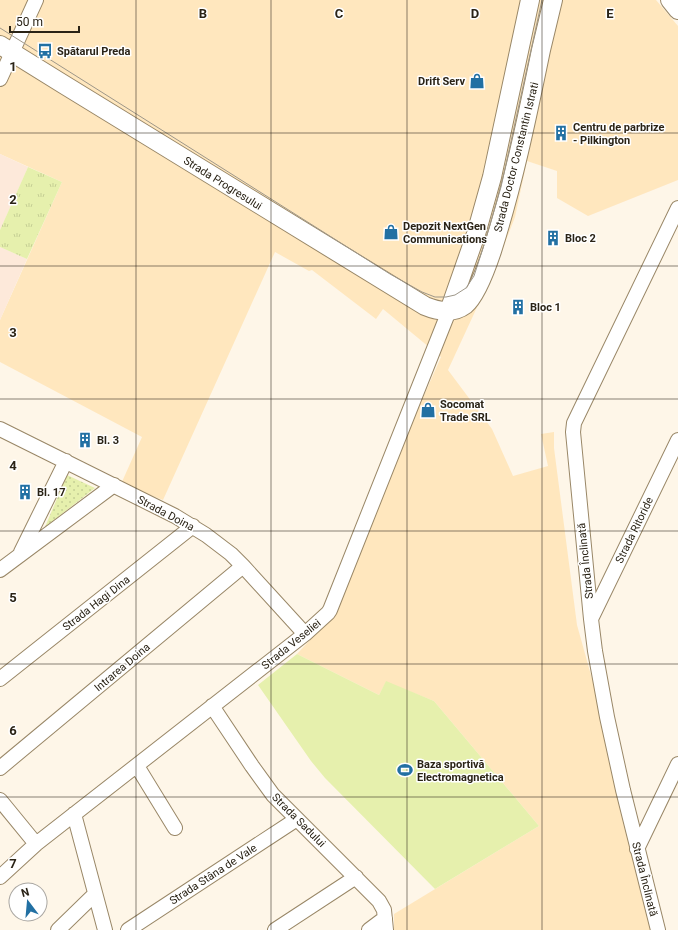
<svg xmlns="http://www.w3.org/2000/svg" width="678" height="930" font-family="Roboto,sans-serif">
  <style>
    .built { fill: #ffe7be }
    .education { fill: #fde9da }
    .grass { fill: url(#grass-tufts) }
    .park { fill: url(#park-dots) }
    .pitch { fill: #e6f0ad }
    .lines { fill: none; stroke-linecap: round; stroke-linejoin: round }
    .minor-casing { stroke: #998767; stroke-width: 16 }
    .major-casing { stroke: #998767; stroke-width: 20 }
    .minor { stroke: #fff; stroke-width: 14 }
    .major { stroke: #fff; stroke-width: 18 }
    .tram { stroke: #9e9789; stroke-width: 1 }
    .grid { fill: none; stroke: #2a2316; stroke-width: 1; stroke-opacity: 0.55 }
    .labels { text-anchor: middle; stroke-width: 3; stroke-linejoin: round; paint-order: stroke }
    .poi-label { font-size: 11px; font-weight: bold; fill: #2a2316; stroke: #fff; text-anchor: start }
    .street-label { font-size: 11px; fill: #2a2316; stroke: #fff }
    .grid-label { font-size: 13px; text-anchor: middle; font-weight: bold; fill: #2a2316; stroke: #fff; stroke-width: 3; stroke-linejoin: round; paint-order: stroke }
  </style>
  <defs>
    <pattern id="grass-tufts" width="24" height="20" patternUnits="userSpaceOnUse"><rect width="24" height="20" fill="#e6f0ad"/><path d="M3 7l-1-3M5 7V3M7 7l1-3M15 17l-1-3M17 17v-4M19 17l1-3" fill="none" stroke="#c5ce94"/></pattern>
    <pattern id="park-dots" width="8" height="8" patternUnits="userSpaceOnUse"><rect width="8" height="8" fill="#e6f0ad"/><path d="M2 2h.1M6 6h.1" fill="none" stroke="#c5ce94" stroke-width="1.8" stroke-linecap="round"/></pattern>
  </defs>
  <rect width="100%" height="100%" fill="#fef6e8"/>
  <!-- built -->
  <path class="built" d="M0 0H656L678 26V180L588 216 557 198V171L527 161 515 217 497 264 448 370 492 429 513 476 548 466 541 434 554 432V448L577 625 662 930H394V914L539 826 434 701 386 682 379 695 297 654 321 628 441 357 383 309 376 319 312 270 309 271 275 252 163 500 121 484 142 437 0 362V320L62 182 0 154Z"/>
  <!-- education -->
  <path class="education" d="M0 154 28 167 0 230Z
    M0 247 27 259 0 320Z"/>
  <!-- grass -->
  <path class="grass" d="M28 167 62 182 27 259 0 247V230Z"/>
  <!-- park -->
  <path class="park" d="M67 475 95 488 45 527Z"/>
  <!-- pitch -->
  <path class="pitch" d="M297 654 379 695 386 681 434 701 539 826 435 889 325 778 311 761 258 685Z"/>
  <g class="lines">
    <!-- minor casing -->
    <g class="minor-casing">
      <path id="minor" d="M0 79 36 0
        M0 429 175 516 206 535 231 554 243 566 305 634
        M21 552 66 461
        M0 570 114 485
        M591 619 678 440
        M0 679 193 526
        M212 706 252 766 273 795 379 901 384 910 386 930
        M137 766 175 828
        M0 768 243 566
        M0 800 36 844
        M74 814 105 930
        M637 849 678 764
        M0 877 36 844 305 634 328 613 330 610 449 311
        M58 930 95 894
        M128 930 297 819
        M275 930 356 877
        M369 930 385 918
        M658 930 623 790 607 717 595 651 591 619 573 432 574 423 678 208"/>
    </g>
    <!-- major casing -->
    <g class="major-casing">
      <path id="major" d="M670 0 678 10
        M0 45 63 84 425 306C437 311 453 314 465 305 477 295 487 266 492 251 513 185 527 118 541 50 545 34 549 17 553 0
        M449 311 476 234 492 177 530 0"/>
    </g>
    <!-- minor -->
    <use href="#minor" class="minor"/>
    <!-- major -->
    <use href="#major" class="major"/>
    <!-- tram -->
    <path class="tram" d="M0 28 390 274 422 292 435 297H446L455 295 466 288 474 276 484 245 501 187 542 0"/>
  </g>
  <!-- grid -->
  <path class="grid" d="M136 0V930M271 0V930M407 0V930M542 0V930M0 133H678M0 266H678M0 399H678M0 531H678M0 664H678M0 797H678"/>
  <!-- icons -->
  <defs>
    <g id="bus-bare" transform="scale(1.2)"><path d="M-5-6H5V4H4V6H2V4H-2V6H-4V4H-5ZM-3.5-4V0h7V-4ZM-3.5 1.2v1.5H-2V1.2ZM2 1.2v1.5H3.5V1.2Z" fill="#2270a3" stroke="#fff" stroke-width="2.5" paint-order="stroke"/></g>
    <g id="shop-bare" transform="scale(1.2)"><path d="M-5-2.5h2.3a2.7 3.5 0 0 1 5.4 0H5L5.5 6h-11ZM-1.5-2.5h3a1.5 2.3 0 0 0-3 0Z" fill="#2270a3" stroke="#fff" stroke-width="2.5" paint-order="stroke"/></g>
    <g id="building-bare" transform="scale(1.2)"><path d="M-4-6H4V6H1V3H-1V6H-4ZM-2.5-4.3h1.7v1.8h-1.7ZM.8-4.3h1.7v1.8H.8ZM-2.5-1h1.7V.8h-1.7ZM.8-1h1.7V.8H.8Z" fill="#2270a3" stroke="#fff" stroke-width="2.5" paint-order="stroke"/></g>
    <g id="stadium-bare" transform="scale(1.2)"><path d="M0-5a6.5 5 0 1 0 0 10a6.5 5 0 1 0 0-10ZM-3.5-1.8h7v3.6h-7Z" fill="#2270a3" stroke="#fff" stroke-width="2.5" paint-order="stroke"/></g>
  </defs>
  <g fill-rule="evenodd">
    <use href="#bus-bare" x="45" y="51"/>
    <use href="#shop-bare" x="477" y="81"/>
    <use href="#building-bare" x="561" y="133"/>
    <use href="#shop-bare" x="391" y="232"/>
    <use href="#building-bare" x="553" y="238"/>
    <use href="#building-bare" x="518" y="307"/>
    <use href="#shop-bare" x="428" y="410"/>
    <use href="#building-bare" x="85" y="440"/>
    <use href="#building-bare" x="25" y="492"/>
    <use href="#stadium-bare" x="405" y="770"/>
  </g>
  <g class="labels">
    <!-- poi labels -->
    <g class="poi-label">
      <text x="57" y="55">Spătarul Preda</text>
      <text x="465" y="85" text-anchor="end">Drift Serv</text>
      <text x="573" y="131">Centru de parbrize<tspan x="573" dy="13">- Pilkington</tspan></text>
      <text x="403" y="230">Depozit NextGen<tspan x="403" dy="13">Communications</tspan></text>
      <text x="565" y="242">Bloc 2</text>
      <text x="530" y="311">Bloc 1</text>
      <text x="440" y="408">Socomat<tspan x="440" dy="13">Trade SRL</tspan></text>
      <text x="97" y="444">Bl. 3</text>
      <text x="37" y="496">Bl. 17</text>
      <text x="417" y="768">Baza sportivă<tspan x="417" dy="13">Electromagnetica</tspan></text>
    </g>
    <!-- street labels -->
    <g class="street-label">
      <text transform="translate(516 157) rotate(-76)" y="4">Strada Doctor Constantin Istrati</text>
      <text transform="translate(223 183) rotate(32)" y="4">Strada Progresului</text>
      <text transform="translate(166 513) rotate(28)" y="4">Strada Doina</text>
      <text transform="translate(634 530) rotate(-64)" y="4">Strada Ritoride</text>
      <text transform="translate(585 561) rotate(-96)" y="4">Strada Înclinată</text>
      <text transform="translate(96 603) rotate(-38)" y="4">Strada Hagi Dina</text>
      <text transform="translate(291 644) rotate(-39)" y="4">Strada Veseliei</text>
      <text transform="translate(122 667) rotate(-40)" y="4">Intrarea Doina</text>
      <text transform="translate(299 820) rotate(45)" y="4">Strada Sadului</text>
      <text transform="translate(213 874) rotate(-33)" y="4">Strada Stâna de Vale</text>
      <text transform="translate(645 879) rotate(76)" y="4">Strada Înclinată</text>
    </g>
  </g>
  <g class="grid-label">
    <text x="203" y="18">B</text>
    <text x="339" y="18">C</text>
    <text x="475" y="18">D</text>
    <text x="610" y="18">E</text>
    <text x="13" y="71">1</text>
    <text x="13" y="204">2</text>
    <text x="13" y="337">3</text>
    <text x="13" y="470">4</text>
    <text x="13" y="602">5</text>
    <text x="13" y="735">6</text>
    <text x="13" y="868">7</text>
  </g>
  <!-- north arrow -->
  <g transform="translate(28 902) rotate(344)"><circle r="19" fill="#ffffff" stroke="#aaa7a2"/>
  <path d="M0-3L7 15L0 10L-7 15Z" fill="#2270a3"/>
  <text y="-6" font-size="11" font-weight="bold" text-anchor="middle" fill="#2a2316">N</text>
  </g>
  <!-- scale -->
  <path d="M10 26v6h69v-6" fill="none" stroke="#2a2316" stroke-width="2"/>
  <text x="16" y="26" font-size="12" fill="#2a2316" stroke="#ffffff" stroke-width="3" paint-order="stroke">50 m</text>
</svg>
